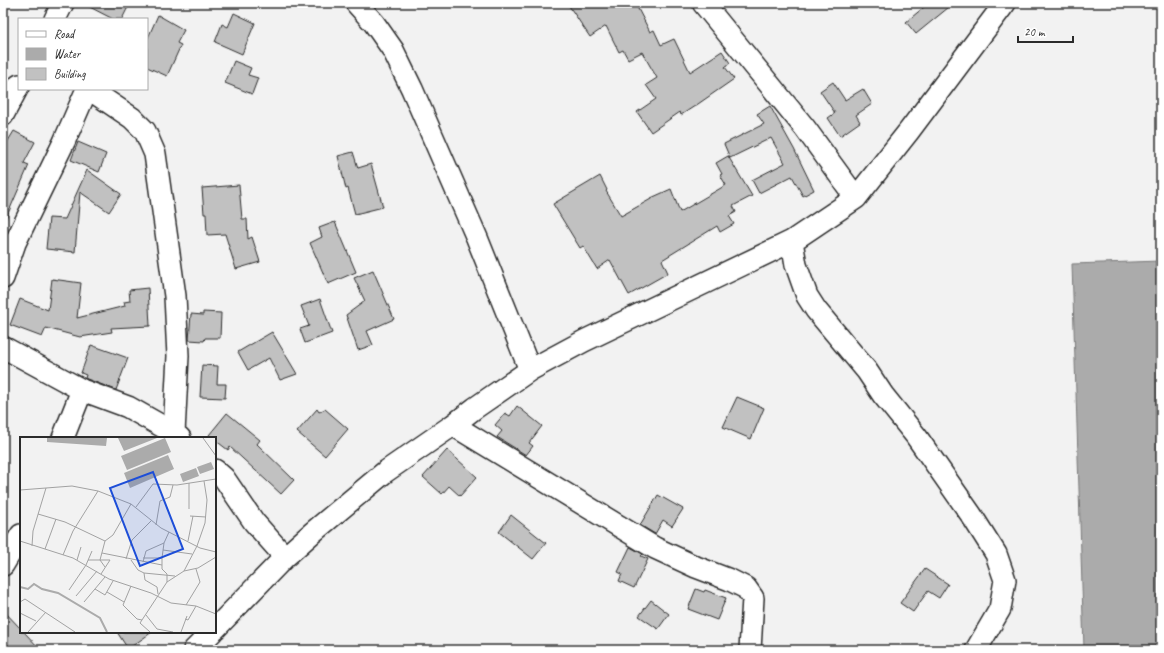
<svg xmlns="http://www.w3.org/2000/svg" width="1164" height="653" font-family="Caveat,sans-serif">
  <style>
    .water { fill: #ababab; stroke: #787878 }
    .building { fill: #c1c1c1; stroke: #2b2b2b }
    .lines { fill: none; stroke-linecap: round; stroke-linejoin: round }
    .minor-casing { stroke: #2b2b2b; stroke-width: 24 }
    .minor { stroke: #fff; stroke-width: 21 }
    .inset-river { fill: none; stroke: #ababab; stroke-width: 2 }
    .inset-road { fill: none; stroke: #a2a2a2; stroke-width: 1 }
    .view { fill: #1d4ed8; fill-opacity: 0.15; stroke: #1d4ed8; stroke-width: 2 }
    .inset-edge { fill: none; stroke: #2b2b2b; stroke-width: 2 }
  </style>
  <rect width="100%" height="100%" fill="#f2f2f2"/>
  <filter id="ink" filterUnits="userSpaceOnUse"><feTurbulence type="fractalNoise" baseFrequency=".025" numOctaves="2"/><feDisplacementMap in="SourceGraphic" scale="8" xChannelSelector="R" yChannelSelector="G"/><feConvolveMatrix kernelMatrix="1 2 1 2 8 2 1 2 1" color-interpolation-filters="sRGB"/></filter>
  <g filter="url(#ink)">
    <!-- water -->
    <path class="water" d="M1161 261V650H1084L1072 264Z"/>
    <!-- building -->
    <path class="building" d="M82 3H130L122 19H113Z
      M567 3H635L650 32 654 30 661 45 674 39 690 72 722 51 730 63 725 67 734 79 698 104 681 115 680 112 651 132 637 112 656 99 646 85 657 78 642 52 628 59 623 50 619 52 606 26 590 37Z
      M929 3H954L916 34 906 22Z
      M234 13 255 23 242 54 215 42 222 24 228 27Z
      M158 15 184 30 177 43 181 45 167 76 147 67V40Z
      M234 61 251 68 248 75 258 78 252 94 225 83Z
      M833 82 845 100 863 89 872 104 856 115 860 122 840 136 828 118 835 113 820 91Z
      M770 106 794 149 814 190 803 196 792 176 759 193 752 180 785 163 771 138 730 158 724 144 764 124 757 114Z
      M14 131 35 142 24 163 29 165 3 225V149Z
      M78 142 106 154 99 172 71 160Z
      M353 152 358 168 371 164 383 207 355 214 348 188 346 189 338 156Z
      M728 156 752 196 733 206 736 212 729 216 734 224 720 232 717 226 662 260 668 273 629 295 610 260 597 269 583 246 580 248 553 204 600 176 607 190 606 191 621 216 651 199V198L671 189 680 212 726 185 720 175 722 174 716 163Z
      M87 170 121 194 109 212 80 192 75 252 46 249 49 218 65 219Z
      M239 185 242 219H247L248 239 252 237 260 262 236 269 225 234 207 235 206 214H204L202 188Z
      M335 222 356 272 328 284 310 243 322 237 319 228Z
      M373 270 394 319 367 331 373 345 358 350 346 315 365 301 354 278Z
      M52 279 81 283 77 318 125 306 124 302 130 301 129 290 148 288 150 326 111 328 112 332 80 337 46 328 42 337 10 325 20 299 48 310Z
      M320 299 332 333 305 343 300 329 309 326 301 306Z
      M203 312 221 313 220 338H205L204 341 189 340 191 314 203 315Z
      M272 332 297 374 280 380 269 358 248 370 238 352Z
      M91 345 128 358 116 390 87 379 85 378 86 375 81 373Z
      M202 365 218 366 217 384H226L225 398 200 397Z
      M737 397 764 408 751 439 723 427Z
      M517 406 542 426 529 443 533 446 526 455 497 437 502 431 495 425 505 413 510 416Z
      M317 409 319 412 325 409 348 429 325 456 297 432Z
      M227 413 260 440 257 444 294 480 281 494 230 447 228 450 215 440V438H212L209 435Z
      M447 450 477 477 460 496 449 486 442 494 423 477Z
      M658 495 683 509 672 526 663 520 655 534 640 525Z
      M511 515 546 543 533 559 499 532Z
      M630 547 643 554 641 556 648 559 634 588 619 581 622 574 618 572Z
      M925 569 948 584 939 598 928 591 913 612 900 603Z
      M696 589 704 592 705 590 726 598 717 620 688 609Z
      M651 600 669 614 658 629 639 616Z
      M3 610 21 629V632H24L41 650H3Z
      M117 632H152L128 649Z"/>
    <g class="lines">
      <!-- minor casing -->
      <g class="minor-casing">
        <path id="minor" d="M356 3 374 23 393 50 412 89 477 238 530 370
          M703 3 805 128 856 198
          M55 19 63 3
          M89 89 132 118 145 131 155 154 175 296 178 356 174 433
          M3 115 19 85
          M792 241 796 265 807 296 816 310 867 371 883 395 916 436 972 516 996 554 1005 580 1000 609 976 650
          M3 278 15 243 64 142 87 89
          M3 347 82 390 128 407 174 433 180 438
          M453 425 655 548 696 567 730 580 746 588 753 598 750 650
          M63 438 82 390
          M215 470 224 478 254 522 285 557
          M3 565 21 535
          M215 629 285 557 312 533 385 472 453 425 475 408 530 370 584 341 792 241 856 198 909 131 1005 3
          M194 650 212 632"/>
      </g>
      <!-- minor -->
      <use href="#minor" class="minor"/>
    </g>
  </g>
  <!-- overview -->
  <g transform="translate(20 437)">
    <rect width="196" height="196" fill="#f2f2f2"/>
    <path d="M27 1H87L86 9 27 5ZM98 1H137L104 14ZM145 1 151 15 107 33 101 19ZM148 18 154 32 110 51 104 36ZM191 25 194 32 180 37 177 30ZM176 31 179 39 163 45 160 37Z" fill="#ababab"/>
    <path class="inset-river" d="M0 150 8 152 14 147 22 152 38 156 80 181 87 195"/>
    <path class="inset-road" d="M183 1 196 19M169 46V72M0 53 52 49 78 54 111 67 141 91 180 111 196 115M116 70 133 47 157 48 196 42M18 77 45 85 85 104 80 123 85 130M170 79 186 80M136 88 140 64 150 60 153 48M0 104 53 121 89 142 131 156 151 166 176 169 196 177M85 104 93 98 111 67M168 104 173 79M12 109 13 94 26 51M25 112 36 82M143 113 172 117M82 116 142 128M43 118 53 94 78 54M123 121H142M106 122 112 103 131 84M57 123 61 110M68 123H90L81 137M111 123 118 133 124 136 155 139M123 125 126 114 144 106M164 134 177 109 185 86 187 63 184 44M124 136 125 143 137 150 138 157M147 145V137L142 132V121L144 106 149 95M111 149 103 168 117 182 122 183M75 152 85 158 93 144M49 153 66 128 72 114M87 155 104 165M56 159 77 134M0 165 5 162 55 195M64 165 85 140M166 168 180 145 176 132M0 176 16 184M126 178 137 192 153 195M165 182 168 183 176 169M8 195 26 175M130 195 120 186 147 145 164 134 178 131 196 120M161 195 167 179"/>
    <path class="view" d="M133 35 163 112 120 129 90 51Z"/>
    <rect width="196" height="196" class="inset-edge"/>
  </g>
  <!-- margin -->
  <rect width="1164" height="653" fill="none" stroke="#fff" stroke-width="16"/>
  <rect x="8" y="8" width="1148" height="637" fill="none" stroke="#2b2b2b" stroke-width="1.5" filter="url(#ink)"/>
  <!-- legend -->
  <rect x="18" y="18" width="130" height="72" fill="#ffffff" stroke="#aaaaaa"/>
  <rect x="26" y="31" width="20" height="6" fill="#ffffff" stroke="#aaaaaa"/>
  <text x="54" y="38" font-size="12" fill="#2b2b2b">Road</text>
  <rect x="26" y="48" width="20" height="12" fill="#ababab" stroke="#aaaaaa"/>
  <text x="54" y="58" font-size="12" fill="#2b2b2b">Water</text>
  <rect x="26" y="68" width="20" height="12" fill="#c1c1c1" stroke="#aaaaaa"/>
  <text x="54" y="78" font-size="12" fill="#2b2b2b">Building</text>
  <!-- scale -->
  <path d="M1018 36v6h55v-6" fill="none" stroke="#2b2b2b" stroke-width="2"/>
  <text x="1024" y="36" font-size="12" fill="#2b2b2b" stroke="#ffffff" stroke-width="3" paint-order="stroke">20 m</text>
</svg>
